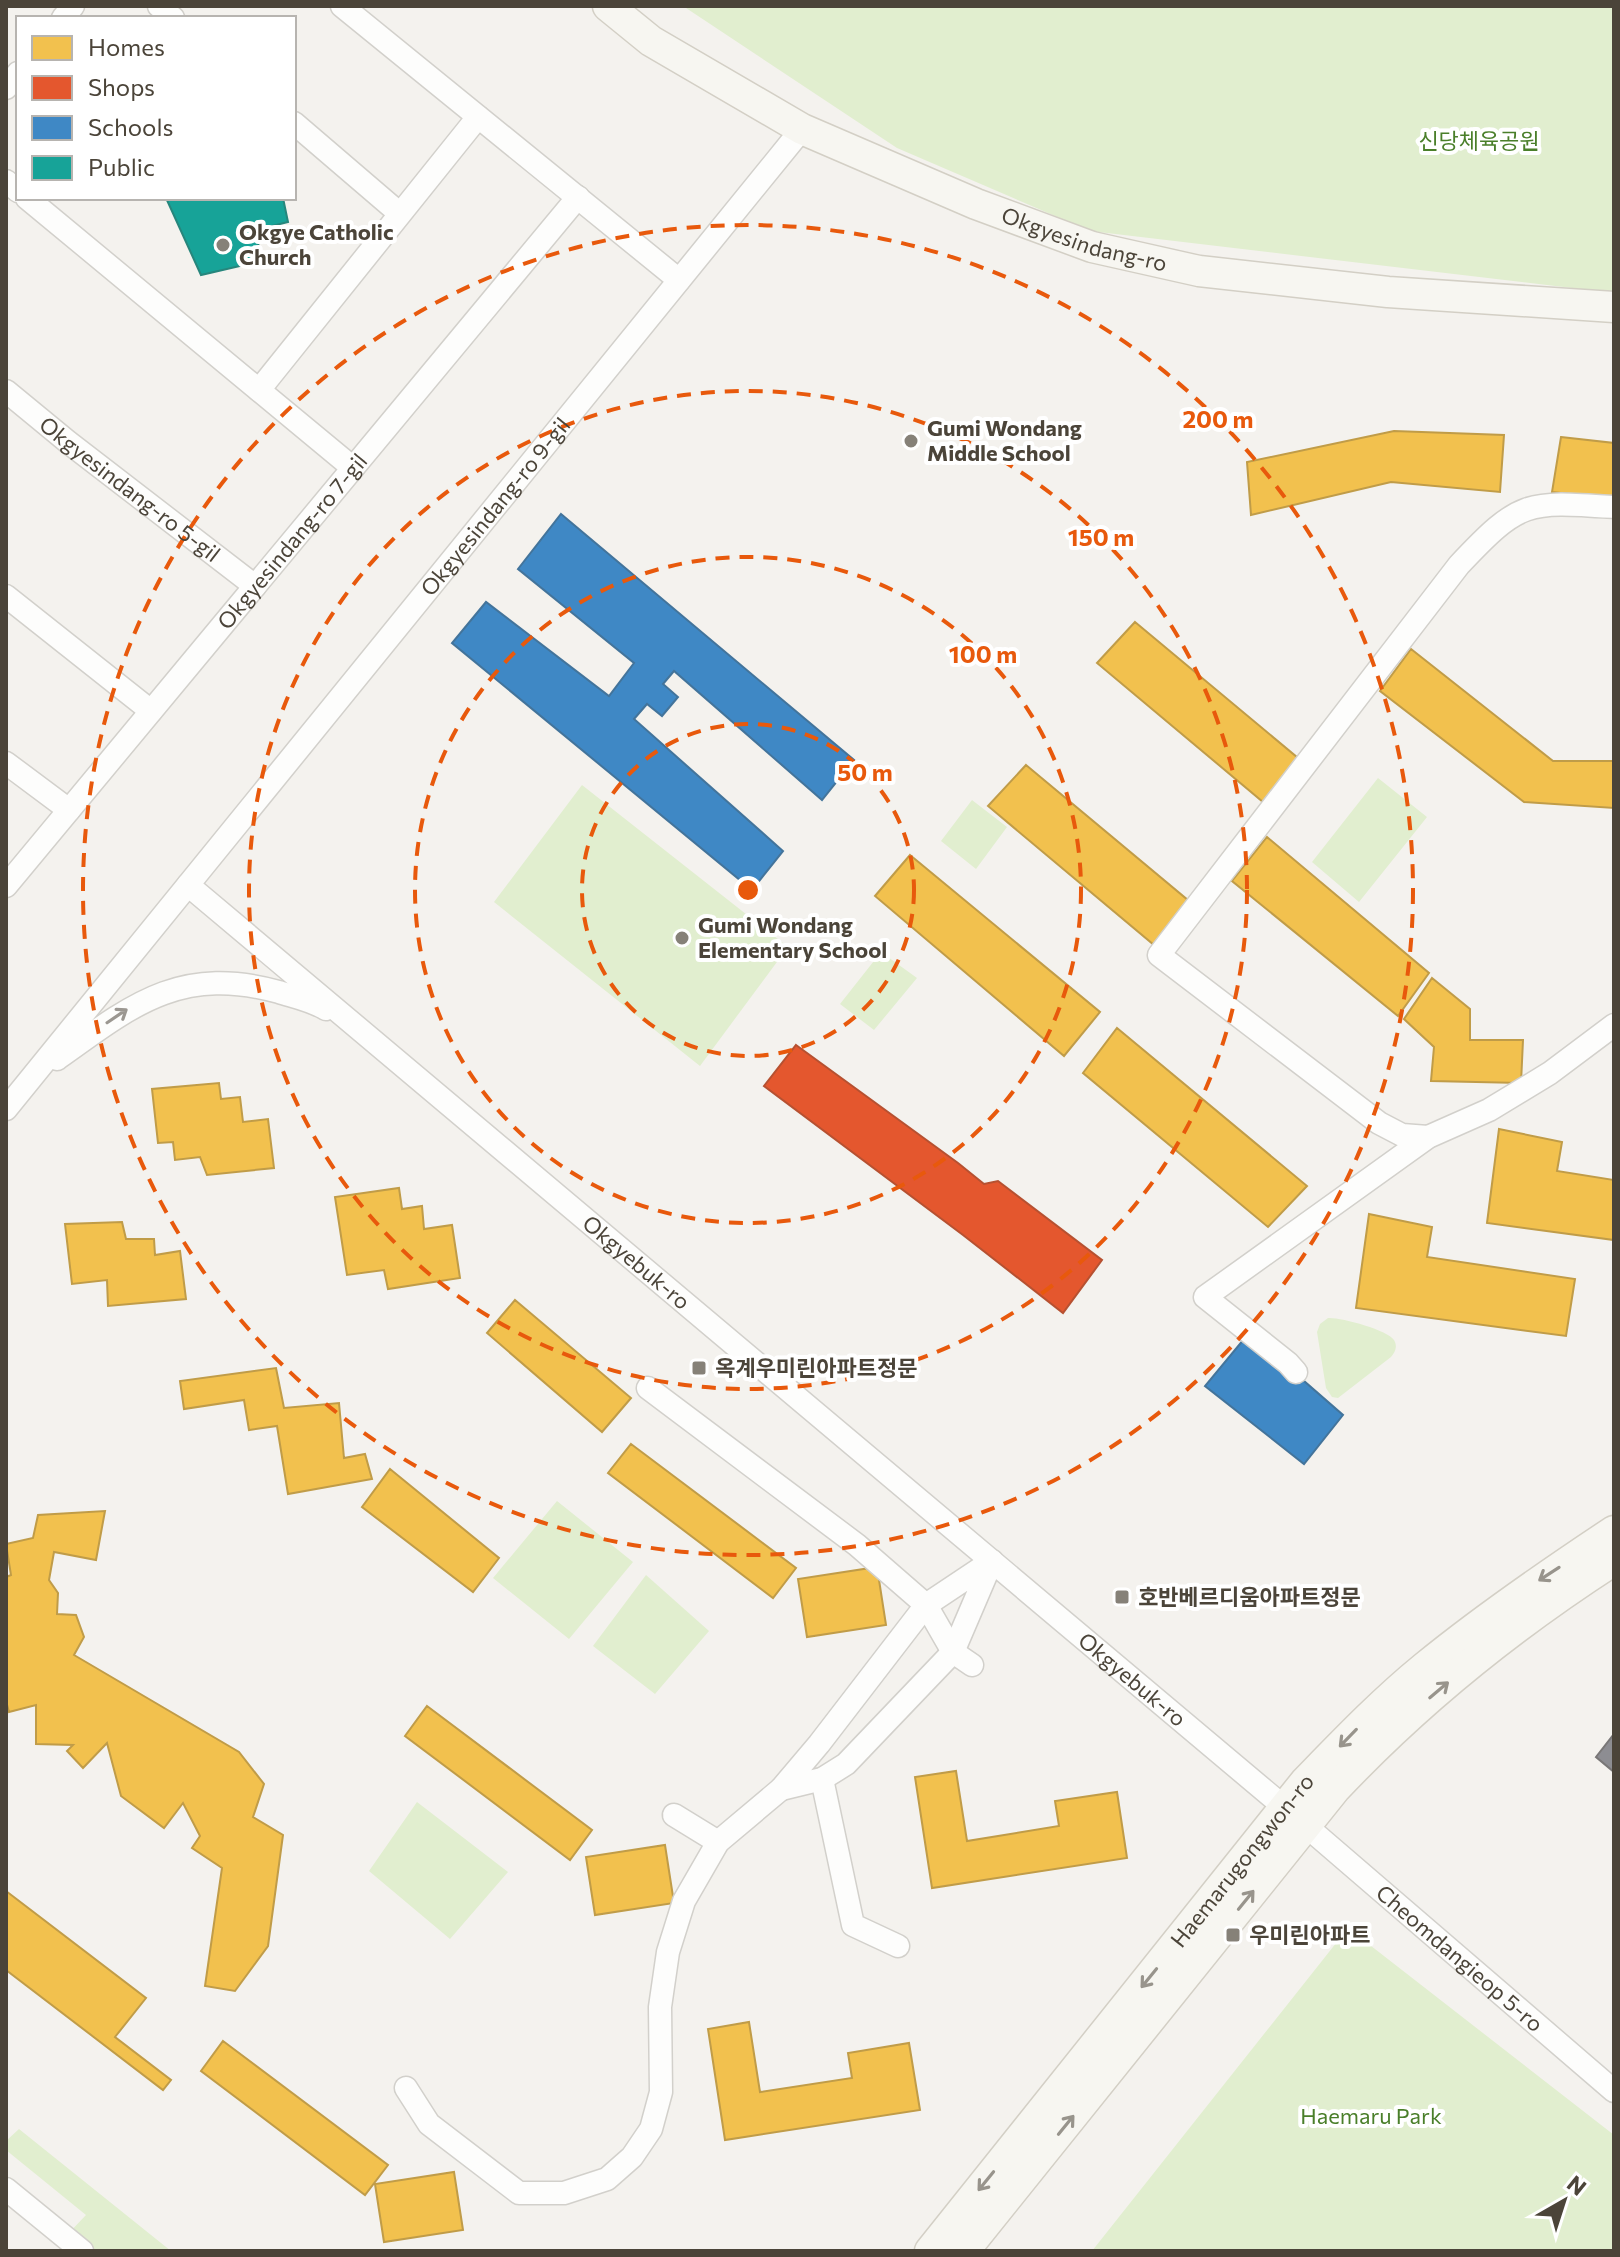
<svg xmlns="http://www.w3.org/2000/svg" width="1620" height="2257" font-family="Commissioner,'Noto Sans KR',sans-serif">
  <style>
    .green { fill: #e1eecf }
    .homes { fill: #f2c14e; stroke: #c09c48; stroke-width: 2 }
    .shops { fill: #e4572e; stroke: #b65131; stroke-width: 2 }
    .schools { fill: #3f88c5; stroke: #43749b; stroke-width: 2 }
    .public { fill: #17a398; stroke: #27867c; stroke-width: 2 }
    .industry { fill: #8d8d92; stroke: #797777; stroke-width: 2 }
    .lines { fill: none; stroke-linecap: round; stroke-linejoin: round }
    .street-casing { stroke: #d2d0cb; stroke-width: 25 }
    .secondary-casing { stroke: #d3cfc5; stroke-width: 33 }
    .street { stroke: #fdfdfc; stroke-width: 22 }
    .secondary { stroke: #f7f6f1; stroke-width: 30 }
    .oneway { stroke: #9b9791 }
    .oneway2 { stroke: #98948c }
    .ring { fill: none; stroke: #e8590c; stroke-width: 4; stroke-dasharray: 14 10 }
    .poi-dot { fill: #868178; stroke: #fff; stroke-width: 3 }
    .labels { text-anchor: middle; stroke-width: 8; stroke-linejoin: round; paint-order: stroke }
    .park-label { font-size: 22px; fill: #4a7f2a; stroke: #fff }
    .poi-label { font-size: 22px; font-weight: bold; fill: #4b4439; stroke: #fff; text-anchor: start }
    .street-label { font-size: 22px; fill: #4b4439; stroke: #fff }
    .centre { fill: #e8590c; stroke: #fff; stroke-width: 4 }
    .ring-label { font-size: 24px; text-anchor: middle; font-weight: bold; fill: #e8590c; stroke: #fff; stroke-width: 8; stroke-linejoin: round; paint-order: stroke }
  </style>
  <rect width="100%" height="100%" fill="#f4f2ee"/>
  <!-- green -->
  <path class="green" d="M683 6H1614V293L1090 231 897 148Z
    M1378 778 1427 817 1359 902 1312 862Z
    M582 785 788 947 700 1066 494 902Z
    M972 800 1007 827 976 869 941 841Z
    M881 952 917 978 874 1030 840 1004Z
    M1328 1318C1340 1317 1388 1330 1394 1340 1398 1347 1395 1352 1391 1357L1338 1398 1332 1397 1326 1388 1317 1332 1320 1324Z
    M557 1501 633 1562 569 1639 493 1578Z
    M646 1575 709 1631 655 1694 593 1646Z
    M417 1802 508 1872 450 1939 369 1871Z
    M1348 1928 1614 2135V2251H1092Z
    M19 2129 171 2251H82L65 2237 86 2215 6 2150V2141Z"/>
  <!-- homes -->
  <path class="homes" d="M1394 431 1504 435 1500 492 1391 482 1251 515 1247 462Z
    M1561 437 1614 443V499L1552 492Z
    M1135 622 1298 758 1263 802 1097 663Z
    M1411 649 1553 761H1614V808L1524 802 1380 691Z
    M1026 765 1189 901 1154 945 988 806Z
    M1267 837 1429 973 1398 1016 1232 881Z
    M910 855 1100 1012 1064 1056 875 896Z
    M1432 978 1470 1009V1040H1523L1521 1083 1431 1081 1434 1047 1404 1019Z
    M1117 1028 1307 1186 1268 1227 1083 1073Z
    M219 1083 221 1099 240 1097 243 1122 268 1119 274 1168 207 1175 200 1157 175 1160 173 1142 158 1143 152 1089Z
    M1499 1129 1562 1142 1557 1171 1614 1180V1240L1487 1223Z
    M399 1188 402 1209 422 1206 424 1229 452 1225 460 1278 388 1289 384 1270 347 1275 335 1197Z
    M1369 1214 1432 1227 1427 1257 1575 1279 1566 1336 1356 1308Z
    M122 1222 126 1239H154L155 1255 180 1251 186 1299 108 1306 107 1280 72 1284 65 1224Z
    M515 1300 631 1398 602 1432 487 1333Z
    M276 1368 284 1408 339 1403 344 1458 365 1454 372 1479 288 1494 277 1426 249 1430 244 1400 184 1409 180 1381Z
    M631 1444 796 1568 773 1598 608 1473Z
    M390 1469 499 1558 473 1592 362 1507Z
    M105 1511 96 1560 54 1552 49 1580 58 1593 57 1614 76 1615 84 1637 74 1655 239 1752 264 1784 253 1817 283 1835 268 1946 235 1991 205 1986 222 1868 192 1848 200 1836 183 1803 164 1828 121 1796 107 1743 83 1768 67 1751 73 1745 36 1744V1705L9 1712 6 1701V1577L11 1575 6 1544 33 1538 38 1515Z
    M877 1567 886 1625 807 1637 798 1579Z
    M427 1706 592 1830 570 1860 405 1736Z
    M956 1771 967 1841 1059 1826 1055 1801 1117 1792 1127 1858 932 1888 915 1777Z
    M665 1845 674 1903 595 1915 586 1857Z
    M6 1891 146 1998 115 2037 171 2080 163 2090 6 1970Z
    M749 2022 760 2092 852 2078 848 2053 909 2043 920 2110 725 2140 708 2029Z
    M223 2041 388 2165 365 2195 201 2071Z
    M454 2172 463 2230 384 2242 375 2184Z"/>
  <!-- shops -->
  <path class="shops" d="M796 1045 958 1163 984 1184 998 1181 1102 1260 1063 1313 963 1235 764 1086Z"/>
  <!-- schools -->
  <path class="schools" d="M561 514 854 760 822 800 674 671 663 684 678 697 662 716 647 704 634 719 783 851 752 890 452 643 486 602 609 696 634 663 518 569Z
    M1249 1333 1343 1415 1304 1464 1205 1386Z"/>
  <!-- public -->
  <path class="public" d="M166 198H283L288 222 256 230 261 261 201 275Z"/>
  <!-- industry -->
  <path class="industry" d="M1614 1734V1772L1596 1757Z"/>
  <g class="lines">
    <!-- street casing -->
    <g class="street-casing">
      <g id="street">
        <path d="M159 6 173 18"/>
        <path d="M342 6 679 280"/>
        <path d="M63 18 73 6"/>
        <path d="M6 88 18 73"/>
        <path d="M294 123 399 213"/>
        <path d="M6 181 18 191"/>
        <path d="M27 198 353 468"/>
        <path d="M259 390 478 117"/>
        <path id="s1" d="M6 391 68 442 255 586"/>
        <path d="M6 596 151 711"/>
        <path d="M6 763 69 810"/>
        <path id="s2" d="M188 885 1284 1807 1614 2091"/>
        <path id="s3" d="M6 886 578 197"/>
        <path d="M57 1059C133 1004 181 965 279 992 295 997 311 1000 326 1009"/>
        <path id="s4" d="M6 1109 802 129"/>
        <path d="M1428 1137 1402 1135 1379 1123 1159 955 1459 565C1520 500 1527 501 1614 507"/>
        <path d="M1296 1372 1288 1363 1205 1297 1428 1137 1489 1110 1550 1073 1614 1025"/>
        <path d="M648 1388 857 1545 926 1605 953 1652 972 1665"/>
        <path d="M992 1561 953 1652 846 1764 822 1779 781 1789 819 1744 926 1605Z"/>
        <path d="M822 1779 853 1925 898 1946"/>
        <path d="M674 1815 718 1842"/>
        <path d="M406 2088 429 2124 519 2193H564L607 2179 632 2157 651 2129 661 2092 660 2007 668 1952 684 1901 718 1842 781 1789"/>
        <path d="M6 2189 82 2251"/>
      </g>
    </g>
    <!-- secondary casing -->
    <g class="secondary-casing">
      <g id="secondary">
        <path id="s5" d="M608 6 651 41 802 129 976 204 1092 247 1199 271 1388 292 1614 307"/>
        <path id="s6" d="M930 2251 1305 1782C1343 1743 1382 1702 1425 1667 1485 1618 1549 1574 1614 1531"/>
        <path d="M964 2251 1335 1789C1418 1701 1513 1625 1614 1560"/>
      </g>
    </g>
    <!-- street -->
    <use href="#street" class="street"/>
    <!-- secondary -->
    <use href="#secondary" class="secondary"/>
  </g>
  <!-- one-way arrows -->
  <defs><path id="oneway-shaft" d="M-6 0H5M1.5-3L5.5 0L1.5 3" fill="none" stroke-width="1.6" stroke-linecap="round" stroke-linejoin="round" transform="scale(2)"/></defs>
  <use class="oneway" href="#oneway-shaft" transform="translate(117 1016) rotate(-34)"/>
  <g class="oneway2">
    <use href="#oneway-shaft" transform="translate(1549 1574) rotate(147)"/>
    <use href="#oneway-shaft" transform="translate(1439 1690) rotate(-40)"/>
    <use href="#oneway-shaft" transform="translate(1348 1738) rotate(134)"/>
    <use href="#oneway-shaft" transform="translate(1246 1900) rotate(-51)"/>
    <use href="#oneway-shaft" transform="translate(1149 1978) rotate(129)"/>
    <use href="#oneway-shaft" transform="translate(1066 2125) rotate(-51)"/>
    <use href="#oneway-shaft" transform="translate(986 2181) rotate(129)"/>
  </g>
  <!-- distance rings -->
  <g class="ring">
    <circle cx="748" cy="890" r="166"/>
    <circle cx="748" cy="890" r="333"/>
    <circle cx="748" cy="890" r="499"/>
    <circle cx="748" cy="890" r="665"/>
  </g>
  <!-- markers -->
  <g class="poi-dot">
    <circle cx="223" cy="245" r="8"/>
    <circle cx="911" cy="441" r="8"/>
    <circle cx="682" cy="938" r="8"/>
    <rect x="691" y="1360" width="16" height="16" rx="4"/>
    <rect x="1114" y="1589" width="16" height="16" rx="4"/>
    <rect x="1225" y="1927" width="16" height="16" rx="4"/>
  </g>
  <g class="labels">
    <!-- park labels -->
    <g class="park-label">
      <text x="1479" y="149">신당체육공원</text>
      <text x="1371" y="2124">Haemaru Park</text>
    </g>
    <!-- poi labels -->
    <g class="poi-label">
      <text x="239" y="240">Okgye Catholic<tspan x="239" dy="25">Church</tspan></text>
      <text x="927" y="436">Gumi Wondang<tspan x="927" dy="25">Middle School</tspan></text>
      <text x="698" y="933">Gumi Wondang<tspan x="698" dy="25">Elementary School</tspan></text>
      <text x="715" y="1376">옥계우미린아파트정문</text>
      <text x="1138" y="1605">호반베르디움아파트정문</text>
      <text x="1249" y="1943">우미린아파트</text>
    </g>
    <!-- street labels -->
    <g class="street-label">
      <text dy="8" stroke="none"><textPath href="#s5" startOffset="534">Okgyesindang-ro</textPath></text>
      <text dy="8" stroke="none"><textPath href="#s1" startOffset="158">Okgyesindang-ro 5-gil</textPath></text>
      <text dy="8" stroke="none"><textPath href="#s4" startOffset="776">Okgyesindang-ro 9-gil</textPath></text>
      <text dy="8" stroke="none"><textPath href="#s3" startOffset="448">Okgyesindang-ro 7-gil</textPath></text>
      <text dy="8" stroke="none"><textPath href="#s2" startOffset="586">Okgyebuk-ro</textPath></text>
      <text dy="8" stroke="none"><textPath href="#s2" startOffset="1234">Okgyebuk-ro</textPath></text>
      <text dy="8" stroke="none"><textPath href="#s6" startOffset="500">Haemarugongwon-ro</textPath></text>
      <text dy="8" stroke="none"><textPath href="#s2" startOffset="1664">Cheomdangieop 5-ro</textPath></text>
    </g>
  </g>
  <circle cx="748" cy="890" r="12" class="centre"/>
  <g class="ring-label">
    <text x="1218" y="428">200 m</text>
    <text x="1101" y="546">150 m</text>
    <text x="983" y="663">100 m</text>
    <text x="865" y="781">50 m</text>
  </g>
  <!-- border -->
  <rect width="1620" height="2257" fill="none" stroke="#4b4439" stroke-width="16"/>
  <!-- legend -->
  <rect x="16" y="16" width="280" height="184" fill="#ffffff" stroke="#b7b4b0" stroke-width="2"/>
  <rect x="32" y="36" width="40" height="24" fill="#f2c14e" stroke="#b7b4b0" stroke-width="2"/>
  <text x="88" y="56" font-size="24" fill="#4b4439">Homes</text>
  <rect x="32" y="76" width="40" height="24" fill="#e4572e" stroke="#b7b4b0" stroke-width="2"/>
  <text x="88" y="96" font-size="24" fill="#4b4439">Shops</text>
  <rect x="32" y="116" width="40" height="24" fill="#3f88c5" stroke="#b7b4b0" stroke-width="2"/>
  <text x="88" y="136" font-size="24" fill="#4b4439">Schools</text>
  <rect x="32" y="156" width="40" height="24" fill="#17a398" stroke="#b7b4b0" stroke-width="2"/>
  <text x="88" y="176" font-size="24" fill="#4b4439">Public</text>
  <!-- north arrow -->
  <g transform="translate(1564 2201) rotate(39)" stroke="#ffffff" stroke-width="6" paint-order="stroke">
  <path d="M0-6L14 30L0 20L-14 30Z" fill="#4b4439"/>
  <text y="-12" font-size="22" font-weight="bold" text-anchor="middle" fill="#4b4439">N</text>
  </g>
</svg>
